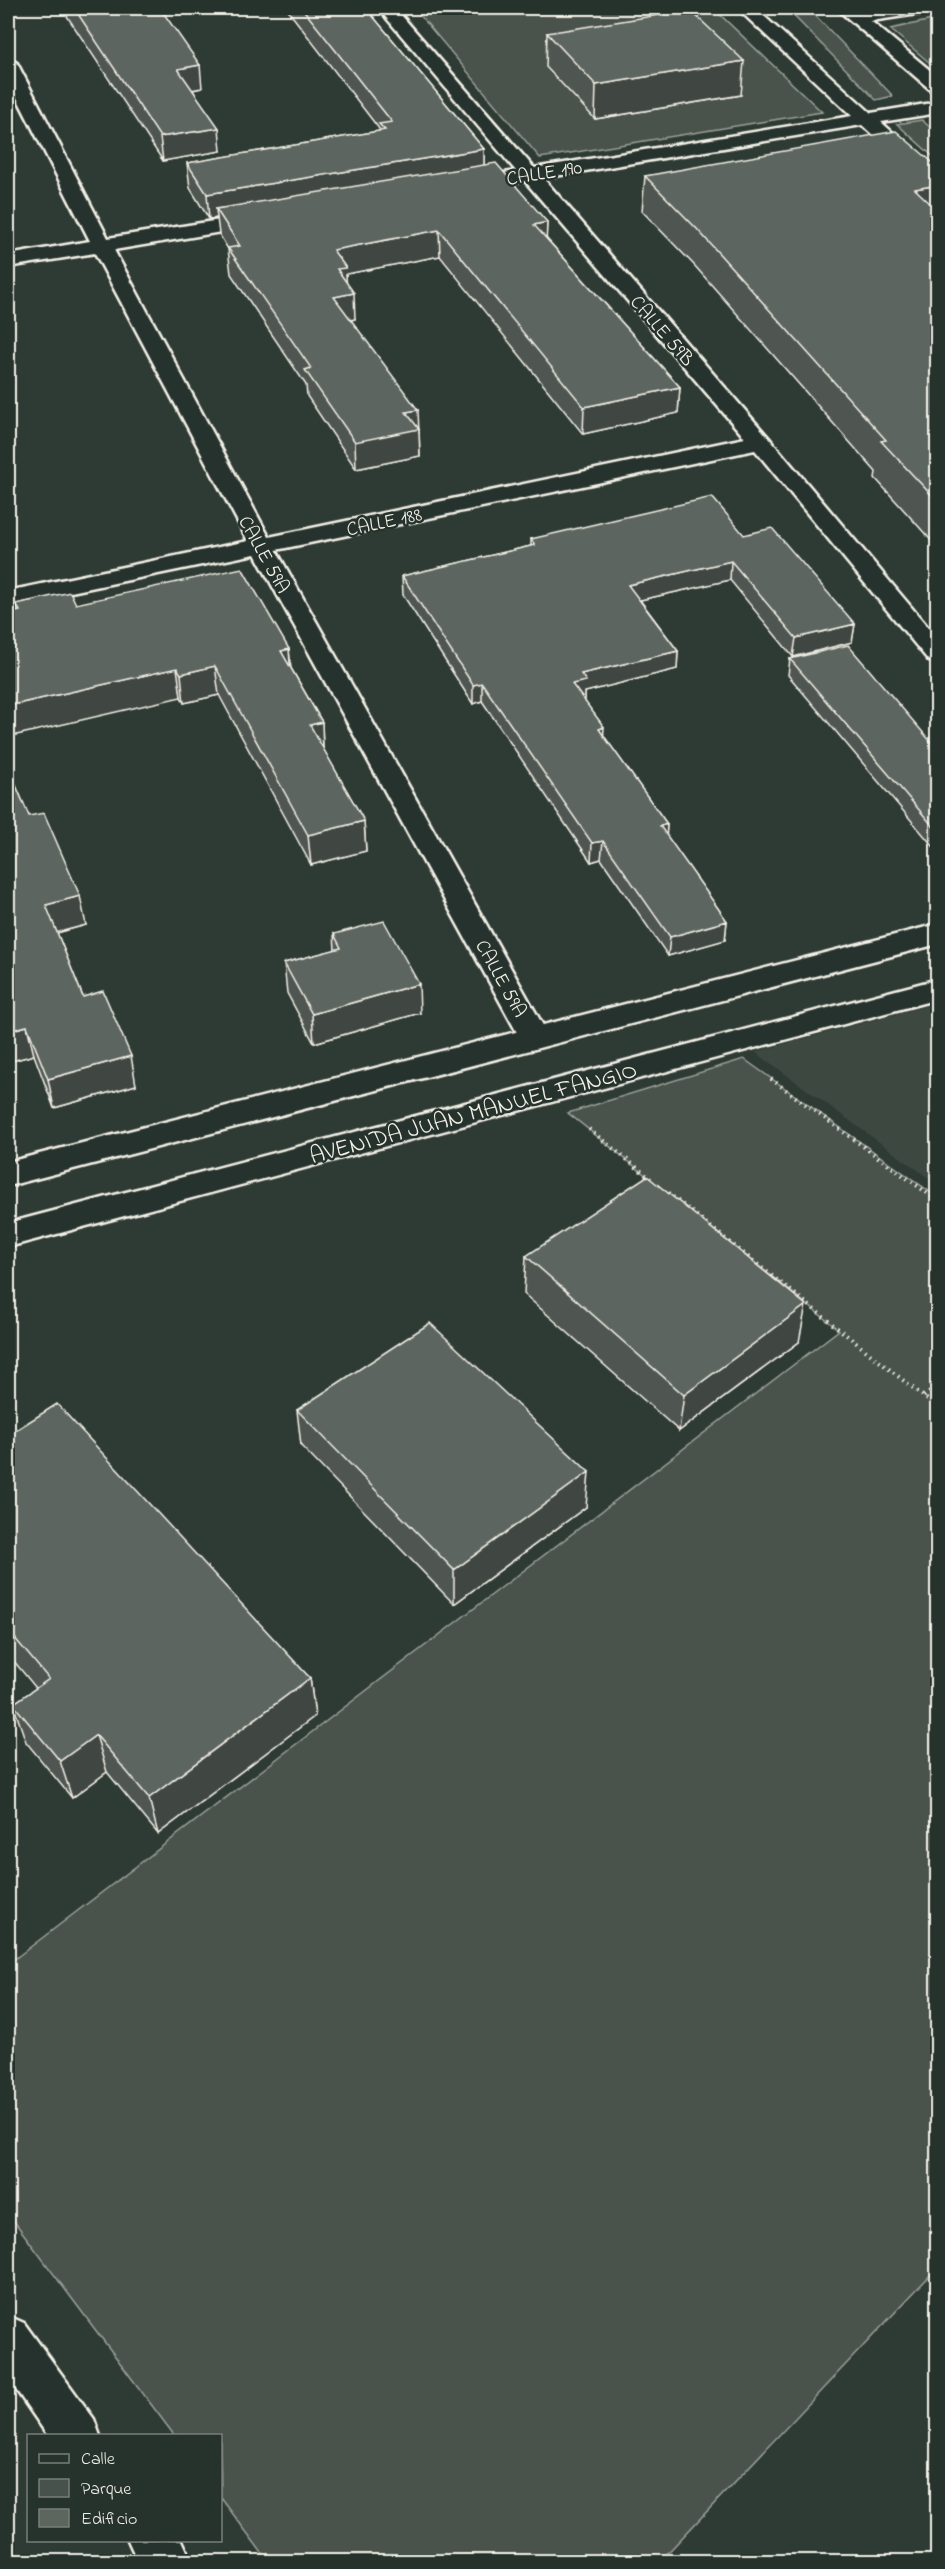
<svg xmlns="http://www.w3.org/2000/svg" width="945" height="2569" font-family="'Indie Flower',sans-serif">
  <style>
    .built { fill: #3c4841 }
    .green { fill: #48524c; stroke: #9ea29a; stroke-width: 1.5 }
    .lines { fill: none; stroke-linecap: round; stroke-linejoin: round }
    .street-casing { stroke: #f4f1e8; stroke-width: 5 }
    .secondary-casing { stroke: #f4f1e8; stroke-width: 5 }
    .path { stroke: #f4f1e8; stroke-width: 4; stroke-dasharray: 1.5 4.5; stroke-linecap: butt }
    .street { fill: #26332d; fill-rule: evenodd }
    .secondary { fill: #26332d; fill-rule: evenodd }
    .wall { fill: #4f5751; stroke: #f4f1e8; stroke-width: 1.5 }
    .shaded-wall { fill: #404742; stroke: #f4f1e8; stroke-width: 1.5 }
    .building { fill: #5c655e; stroke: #f4f1e8; stroke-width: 1.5 }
    .labels { text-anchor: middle; stroke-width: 5; stroke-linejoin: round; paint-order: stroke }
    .far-street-label { font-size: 20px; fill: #f4f1e8; stroke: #26332d }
    .street-label { font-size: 24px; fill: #f4f1e8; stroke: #26332d }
  </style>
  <rect width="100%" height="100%" fill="#2e3b34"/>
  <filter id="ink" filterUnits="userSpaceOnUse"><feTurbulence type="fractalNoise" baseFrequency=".0167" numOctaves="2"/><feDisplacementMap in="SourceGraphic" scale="12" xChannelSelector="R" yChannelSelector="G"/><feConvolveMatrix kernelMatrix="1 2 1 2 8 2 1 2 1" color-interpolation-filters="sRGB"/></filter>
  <g filter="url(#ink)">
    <!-- built -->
    <path class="built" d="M937 1003V1184L755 1052Z"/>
    <!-- green -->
    <path class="green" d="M414 8H713L822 112 540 158Z
      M786 8H808L893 96 876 100Z
      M937 19H938L937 69 890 29Z
      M922 120 937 134V160L897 124Z
      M744 1059 937 1197V2268L660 2561H268L221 2498 220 2436 174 2435 8 2213V1964L839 1330 568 1113Z"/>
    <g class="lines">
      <!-- street casing -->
      <g class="street-casing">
        <path id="street" d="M378 8H395L534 168 852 116 737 8H755L871 113 938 102V113L881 122 938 173V190L931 188 862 125 543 178 768 437 938 639V663L929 661 755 450 276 550 550 1038 546 1045 535 1049 524 1045 520 1038 255 554 8 605V591L248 541 95 253 8 267V255L90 241 8 80V58L17 63 108 238 263 213 270 215 273 219 270 223 263 225 114 250 269 537 745 438 525 181 465 191 458 189 455 185 458 181 516 171Z
          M893 8H933L924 13 858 23 849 18 858 13Z
          M8 2316 24 2323 94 2419 100 2436H48L8 2378Z
          M128 2540H182L192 2562H138Z"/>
      </g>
      <!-- secondary casing -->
      <g class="secondary-casing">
        <path id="secondary" d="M836 8H855L938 77V92L932 91Z
          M938 924V944L8 1186V1162Z
          M938 979V999L8 1247V1223Z"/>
      </g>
      <!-- path -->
      <path class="path" d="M771 1079 938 1201
        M589 1129 651 1179
        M668 1193 938 1408
        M924 1397 938 1385"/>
      <!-- street -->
      <use href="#street" class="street"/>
      <!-- secondary -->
      <use href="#secondary" class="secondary"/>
    </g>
    <!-- wall -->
    <path class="wall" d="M64 8H160L202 88 193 90 221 151 163 161 65 13Z
      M286 8H366L484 149V165L547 222 546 238 680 387 678 413 583 434 440 256 346 274V283L355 319 351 320 419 429 420 456 356 469 307 396 306 385 231 274 228 249 219 234 217 218 209 219 190 188 187 163 380 131V130Z
      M547 33 741 95 595 119 546 67Z
      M938 167V548L875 478 876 472 694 265 642 211 645 176Z
      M744 535 855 624 852 642 793 657 730 580 640 600 678 651 677 669 585 692V700H584L603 735 667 824 666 835 727 921 725 940 668 956 601 859 591 862 482 701 473 704 403 595 402 576 531 546V539Z
      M16 604H76L289 649 291 668 322 722 323 749 364 821 366 851 311 865 219 695 184 703 181 697 18 612Z
      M790 659 938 750V852L788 675Z
      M8 767 29 816 86 925 57 933 83 997 136 1085 54 1108 34 1055 8 1062Z
      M334 934 420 1013 314 1043 287 993 284 963 335 950Z
      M526 1256 799 1342 679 1431 524 1294Z
      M297 1410 586 1507 454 1604 301 1446Z
      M8 1435 310 1678 315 1716 158 1834 107 1772 72 1798 26 1742 13 1704 36 1688 8 1654Z"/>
    <!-- shaded-wall -->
    <path class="shaded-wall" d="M744 61 741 95 595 119 596 85Z
      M200 65 202 88 180 92 178 69Z
      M219 128 221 151 163 161 160 137Z
      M484 149V174L216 209 217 218 209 219 207 194Z
      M938 185V219L915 189Z
      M547 222 546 248 534 225Z
      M439 230 440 256 346 274 347 293 338 295 333 250Z
      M354 293 355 319 335 323 334 297Z
      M680 387 678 413 583 434 584 407Z
      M418 410 420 456 356 469 355 442 406 412Z
      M731 561 730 580 627 603 628 585Z
      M855 624 852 642 793 657 796 638Z
      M289 649 291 678 281 651Z
      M678 651 677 669 585 692V700L572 703V684L581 674Z
      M215 666 219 695 184 703 181 674Z
      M177 668 181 697 8 737V706Z
      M482 683V701L473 704V685Z
      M322 722 323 752 310 725Z
      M604 727 603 746 599 729Z
      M364 821 366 851 311 865 308 835Z
      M667 824 666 843 660 826Z
      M603 841 601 859 591 862 592 843Z
      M80 896 86 925 52 934 46 905Z
      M727 921 725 940 668 956 670 937Z
      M419 984 420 1013 314 1043 312 1014Z
      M27 1026 34 1055 8 1062V1031Z
      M131 1056 136 1085 54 1108 48 1079Z
      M806 1305 799 1342 679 1431 684 1395Z
      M589 1472 586 1507 454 1604V1570Z
      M310 1678 315 1716 158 1834 149 1798Z
      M96 1735 107 1772 72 1798 60 1761Z"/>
    <!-- building -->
    <path class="building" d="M74 8H160L200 65 178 69 219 128 160 137Z
      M302 8H366L484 149 207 194 187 163 385 130 379 124 392 122Z
      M690 10 744 61 596 85 547 33Z
      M896 131 938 167V185L915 189 938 211V502L881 441 886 440 697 229 645 176Z
      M496 163 547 222 534 225 680 387 584 407 439 230 333 250 346 268 337 269 354 293 334 297 418 410 406 412 419 429 355 442 305 370 311 368 228 248 240 246 216 209Z
      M712 497 744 535 772 528 855 624 796 638 731 561 628 585 678 651 581 674 586 681 572 684 604 727 599 729 667 824 660 826 727 921 670 937 603 841 592 843 482 683 473 685 402 576 535 545 531 539Z
      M242 568 289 649 281 651 322 722 310 725 364 821 308 835 215 666 181 674 177 668 8 706V614L20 611 16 604 70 592 76 604Z
      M848 645 938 750V832L790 659Z
      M8 767 29 816 44 813 80 896 46 905 83 997 103 991 131 1056 48 1079 27 1026 8 1031Z
      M384 921 419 984 312 1014 284 963 341 948 334 934Z
      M647 1176 806 1305 684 1395 526 1256Z
      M430 1323 589 1472 454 1570 297 1410Z
      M57 1404 310 1678 149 1798 96 1735 60 1761 13 1704 49 1679 8 1630V1435Z"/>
  </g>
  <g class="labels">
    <!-- far-street labels -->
    <g class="far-street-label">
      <text transform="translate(544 172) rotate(-9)" y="7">CALLE 190</text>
      <text transform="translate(663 330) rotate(49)" y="7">CALLE 59B</text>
      <text transform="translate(384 521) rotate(-12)" y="7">CALLE 188</text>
      <text transform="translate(265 554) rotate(61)" y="7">CALLE 59A</text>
      <text transform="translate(502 978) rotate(61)" y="7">CALLE 59A</text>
    </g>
    <!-- street labels -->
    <g class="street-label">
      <text transform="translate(473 1112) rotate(-15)" y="8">AVENIDA JUAN MANUEL FANGIO</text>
    </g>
  </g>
  <!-- margin -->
  <rect width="945" height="2569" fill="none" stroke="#26332d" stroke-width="30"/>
  <rect x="15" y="15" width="915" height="2539" fill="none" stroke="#f4f1e8" stroke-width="2" filter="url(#ink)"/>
  <!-- legend -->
  <rect x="27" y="2434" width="195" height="108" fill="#26332d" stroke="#787f78" stroke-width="1.5"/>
  <rect x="39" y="2454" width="30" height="9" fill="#26332d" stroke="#787f78" stroke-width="1.5"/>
  <text x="81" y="2464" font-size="18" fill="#f4f1e8">Calle</text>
  <rect x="39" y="2479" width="30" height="18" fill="#48524c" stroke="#787f78" stroke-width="1.5"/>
  <text x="81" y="2494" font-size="18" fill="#f4f1e8">Parque</text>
  <rect x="39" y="2509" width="30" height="18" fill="#5c655e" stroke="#787f78" stroke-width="1.5"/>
  <text x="81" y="2524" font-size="18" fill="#f4f1e8">Edificio</text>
</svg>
